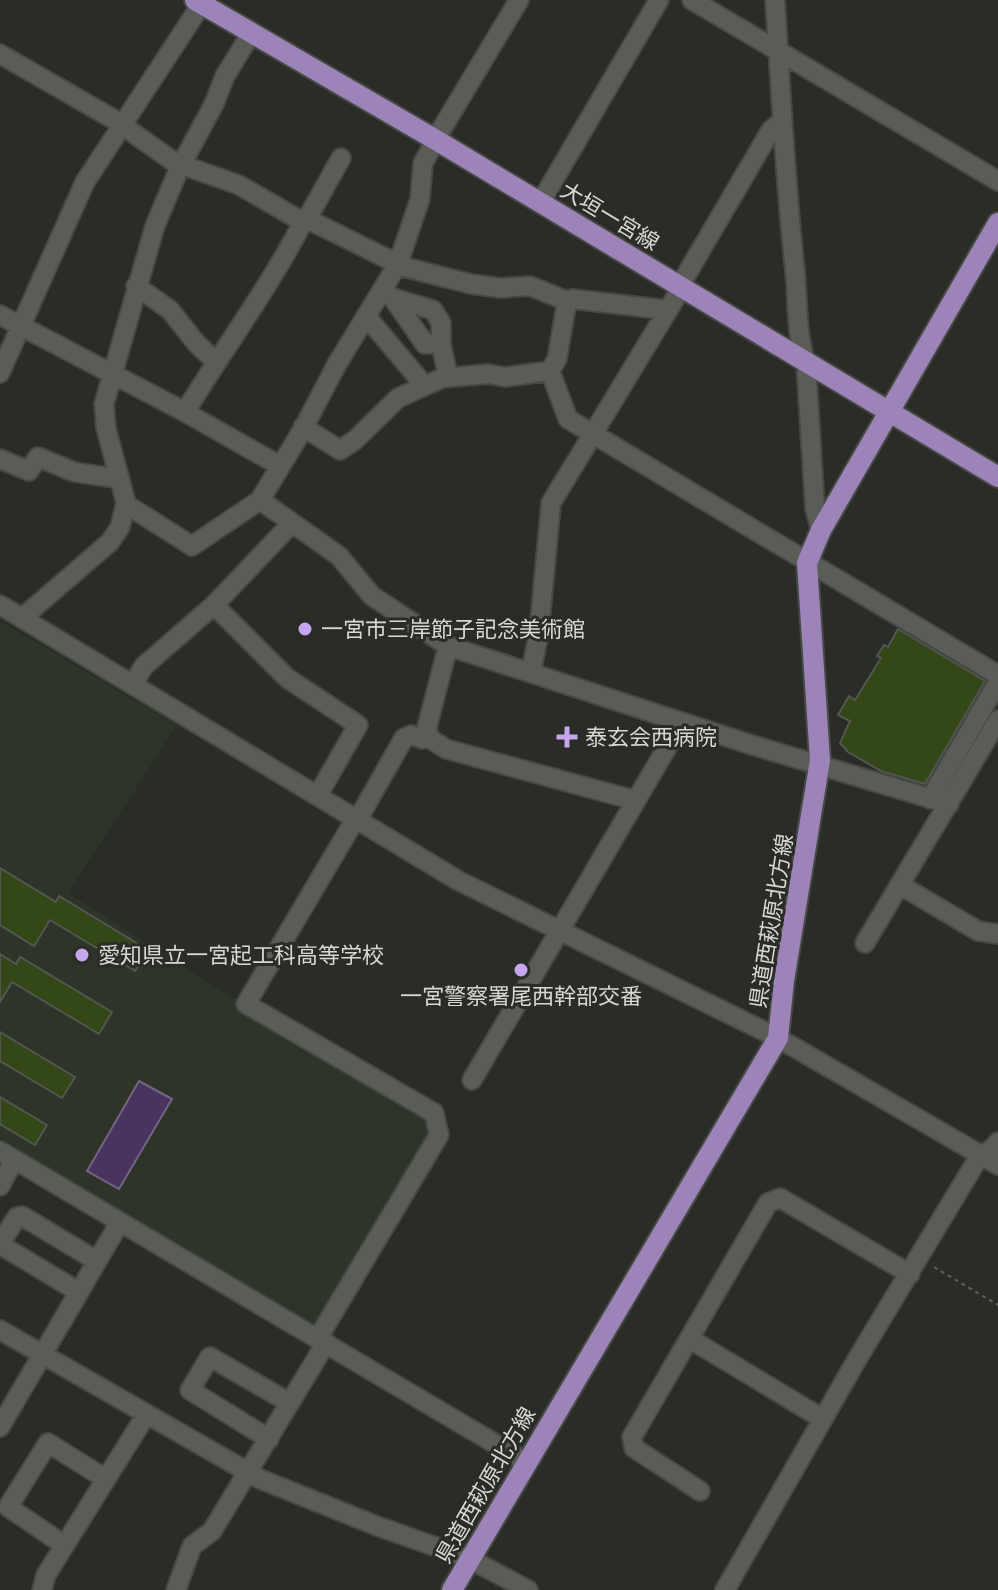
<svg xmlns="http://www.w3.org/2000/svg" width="998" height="1590" font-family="'Asap Condensed','Noto Sans JP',sans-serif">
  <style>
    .built { fill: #2f3429 }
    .water { fill: #493460; stroke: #736583; stroke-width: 2 }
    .building { fill: #334717; stroke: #535651; stroke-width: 2 }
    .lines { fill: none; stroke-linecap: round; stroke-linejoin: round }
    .minor-casing { stroke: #454843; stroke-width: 22 }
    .major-casing { stroke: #454843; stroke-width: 24 }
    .path { stroke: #5f615c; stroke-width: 2; stroke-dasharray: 4 4; stroke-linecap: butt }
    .minor { stroke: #595c57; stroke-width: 18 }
    .major { stroke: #9c84b9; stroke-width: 20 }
    .poi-dot { fill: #c7a6f0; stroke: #2a2c27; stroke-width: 3 }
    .labels { text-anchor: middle; stroke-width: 6; stroke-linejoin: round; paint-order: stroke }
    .street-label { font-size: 22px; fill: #d6d8d4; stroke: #2a2c27 }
    .poi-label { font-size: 22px; fill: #d6d8d4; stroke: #2a2c27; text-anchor: start }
  </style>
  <rect width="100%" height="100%" fill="#2a2c27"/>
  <!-- built -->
  <path class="built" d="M0 621 177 725 68 893 261 1016 427 1117 430 1134 322 1319 311 1323 0 1138Z"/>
  <!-- water -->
  <path class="water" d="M139 1081 172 1099 119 1189 87 1171Z"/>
  <!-- building -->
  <path class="building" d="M898 629 985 681 925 784 881 771 848 752 840 743 850 721 838 715 849 696 855 700 881 658 877 656 884 645 888 647Z
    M0 868 56 902 59 896 148 950 135 971 50 920 34 946 0 925Z
    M0 954 16 964 20 957 112 1012 99 1034 12 982 0 1002Z
    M0 1032 75 1077 62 1098 0 1061Z
    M0 1097 47 1125 35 1145 0 1124Z"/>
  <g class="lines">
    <!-- minor casing -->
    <g class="minor-casing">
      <path id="minor" d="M692 0 998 181
        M775 0C781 91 785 181 795 271 798 302 796 334 806 363L815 509 821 530
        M0 54 115 120 174 162 239 185 303 222 307 219 404 267 471 284 501 288 530 286 567 301 572 299 668 310
        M441 130 519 0
        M546 193 659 0
        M307 219 341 158
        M685 277 771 130 781 122
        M136 286 170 310 196 343 215 361
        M382 290 393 298 433 310 441 323V344L448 376
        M393 298 425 344H441
        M567 301 557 359 550 371 568 419 998 675
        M0 315 185 412 280 466
        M366 316 424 385
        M0 373 85 182 195 14 201 0
        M185 412C224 348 269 288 303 222
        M303 427 340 450 355 440 398 398 442 378 488 374 505 377 550 371
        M0 459 29 471 38 457 74 472 120 479
        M260 500 339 556 372 596 448 646 752 745 949 804
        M126 506 130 507 192 546 260 500 303 429 337 364 398 264 420 199 423 163 436 140
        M0 605 459 881 778 1038 998 1165
        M214 605 287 678 358 725 318 795
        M22 618 110 542 120 527 126 503 106 428 104 404 155 226 178 171 214 104 225 76 252 32
        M448 646 427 727 429 738 446 749 634 800
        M531 672 539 632 551 503 682 287
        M133 684 144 666 214 605 292 523
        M930 799 998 682
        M358 819 404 738 411 735 423 739 429 738
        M900 885 978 931 998 934
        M865 943 998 720
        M472 1080 682 722
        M0 1151 526 1462
        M0 1186 14 1160
        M79 1292 4 1247 3 1239 17 1217 22 1216 97 1261
        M0 1330 260 1479 377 1526 470 1559 528 1590
        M318 1338 439 1135 434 1113 246 1004 356 818
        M690 1339 823 1419
        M0 1427 120 1222
        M269 1439 190 1390 210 1357 290 1403
        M700 1491 634 1448 632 1437 768 1203 780 1198 910 1274
        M64 1545 8 1507 48 1443 106 1479
        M42 1590 46 1575 146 1415
        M176 1590 192 1546 212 1531 326 1343
        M725 1590 859 1356 976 1162C983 1152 992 1152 998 1142"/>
    </g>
    <!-- major casing -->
    <g class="major-casing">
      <path id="major" d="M195 0 436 140 998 477
        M452 1590 778 1038 784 981 820 760 807 563 821 530 998 223"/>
    </g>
    <!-- path -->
    <path class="path" d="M934 1267 998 1305"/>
    <!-- minor -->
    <use href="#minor" class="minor"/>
    <!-- major -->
    <use href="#major" class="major"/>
  </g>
  <!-- markers -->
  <g class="poi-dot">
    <circle cx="305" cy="629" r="8"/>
    <path d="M563 725h8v8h8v8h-8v8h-8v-8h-8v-8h8z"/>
    <circle cx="82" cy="955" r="8"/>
    <circle cx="521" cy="970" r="8"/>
  </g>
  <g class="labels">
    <!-- street labels -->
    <g class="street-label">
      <text transform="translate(610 216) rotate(31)" y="8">大垣一宮線</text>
      <text transform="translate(771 921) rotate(-81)" y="8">県道西萩原北方線</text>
      <text transform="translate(485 1485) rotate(-60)" y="8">県道西萩原北方線</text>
    </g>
    <!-- poi labels -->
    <g class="poi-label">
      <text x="321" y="637">一宮市三岸節子記念美術館</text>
      <text x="585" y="745">泰玄会西病院</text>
      <text x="98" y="963">愛知県立一宮起工科高等学校</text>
      <text x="521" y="1004" text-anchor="middle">一宮警察署尾西幹部交番</text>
    </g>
  </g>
</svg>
